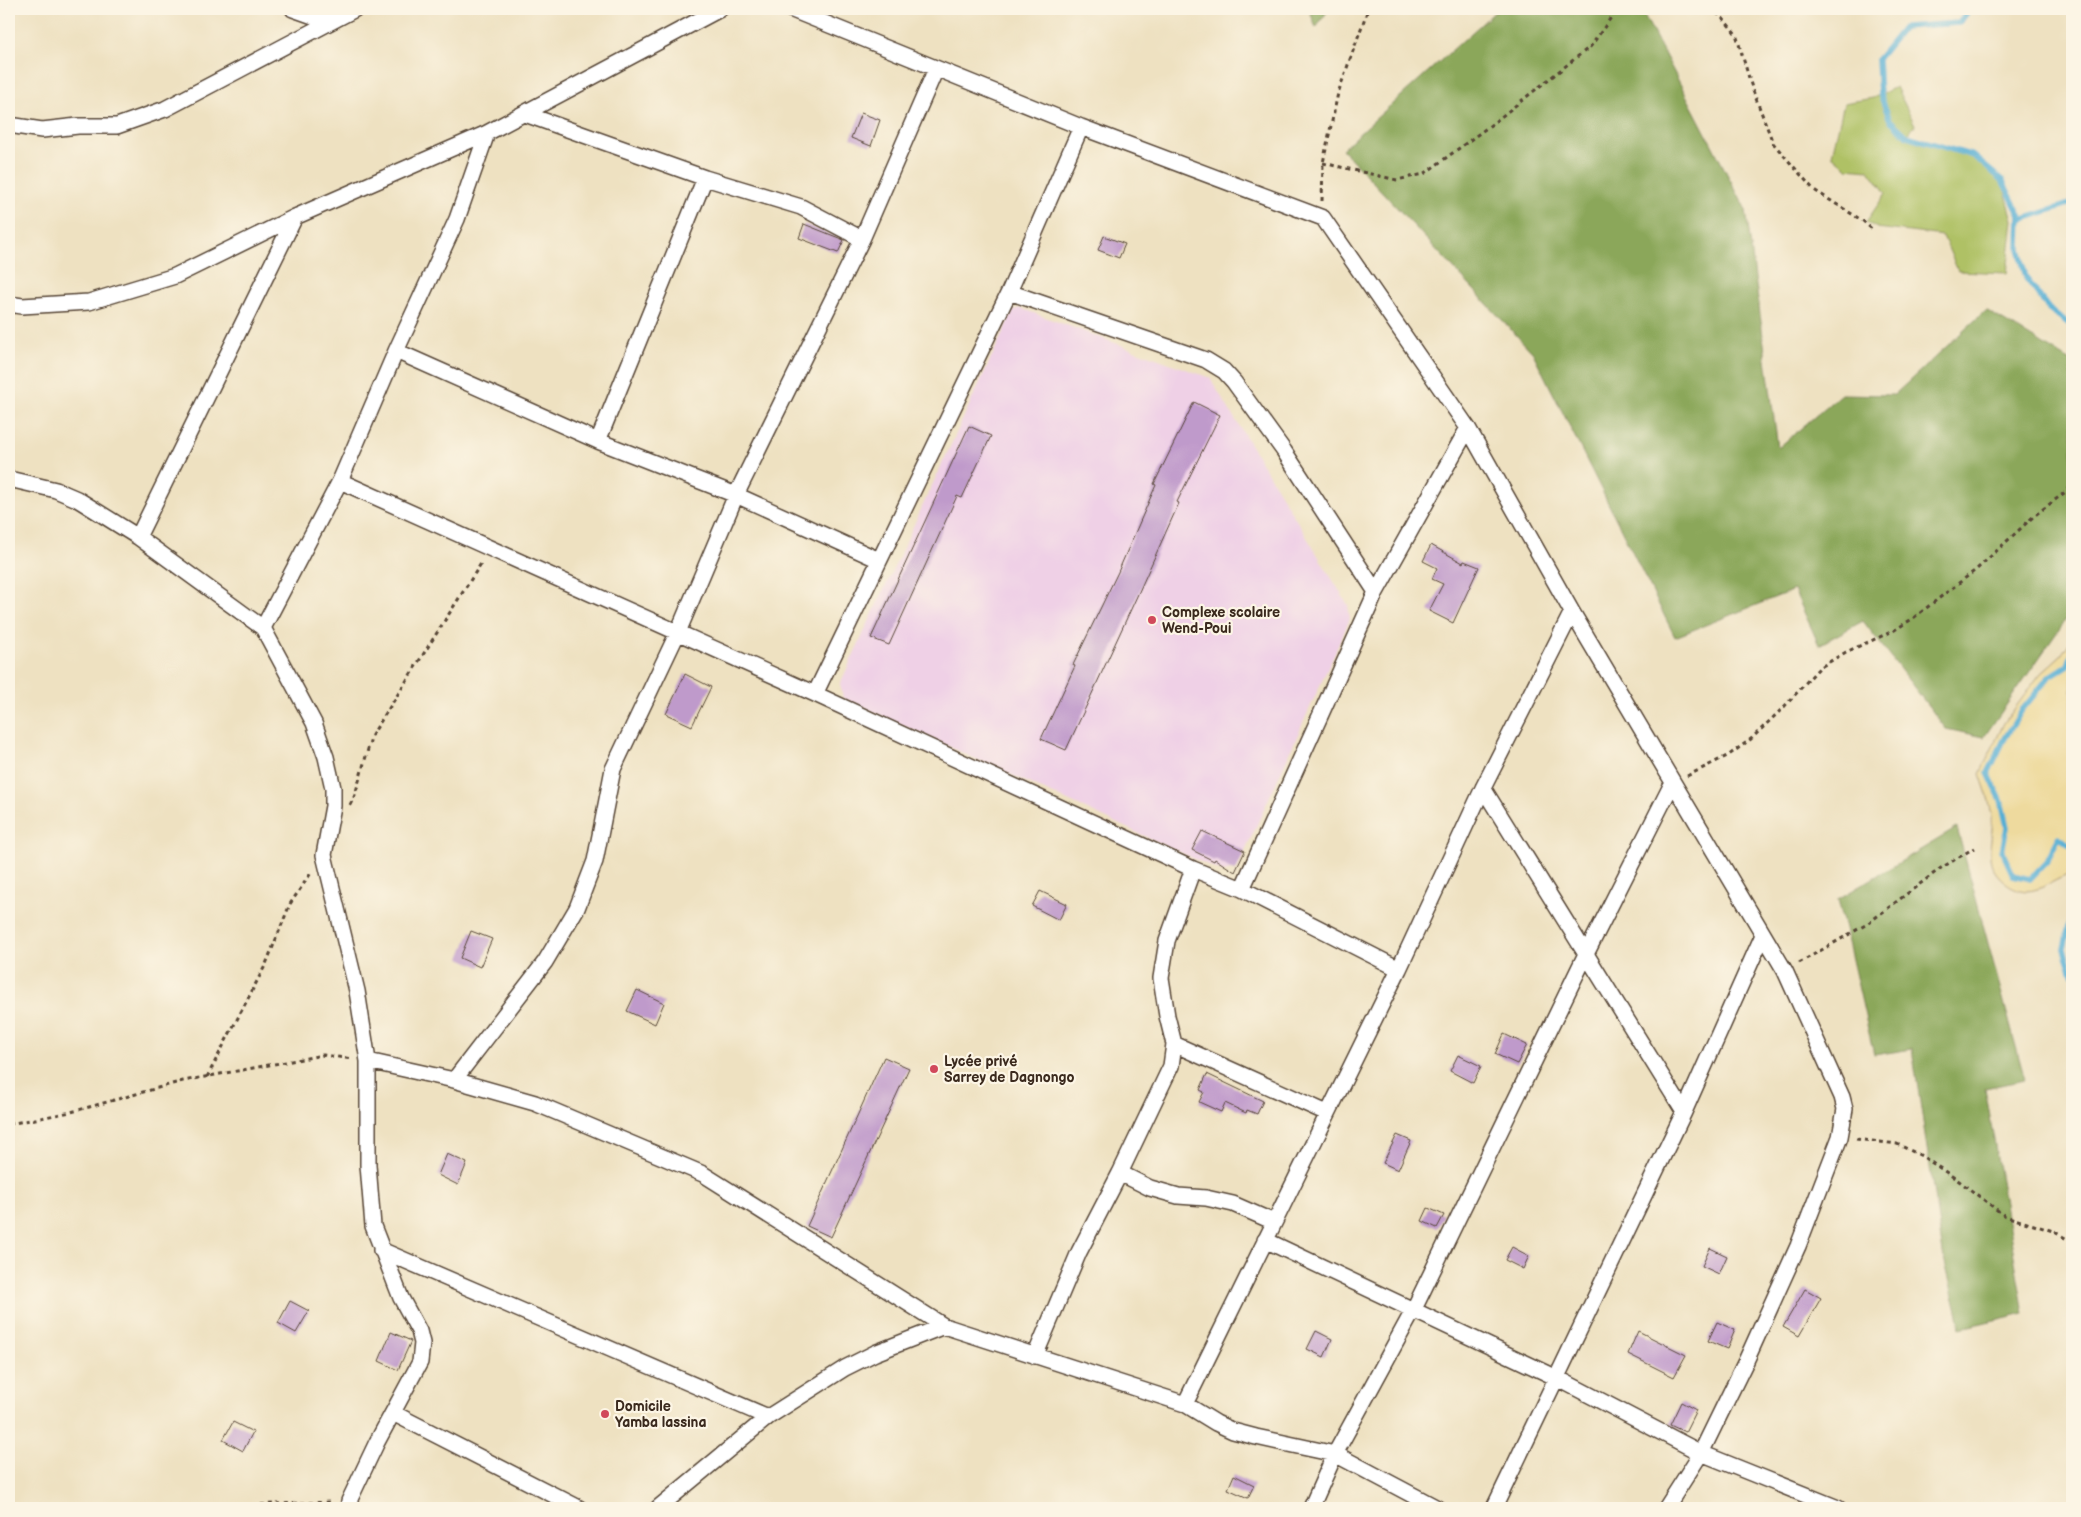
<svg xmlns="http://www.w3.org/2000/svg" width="2081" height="1517" font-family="'Balsamiq Sans',sans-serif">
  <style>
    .built { fill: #efd0e6 }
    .green { fill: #afc165; stroke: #757642 }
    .forest { fill: #8ba75a; stroke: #63683c }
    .sand { fill: #eeda9e; stroke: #94825e }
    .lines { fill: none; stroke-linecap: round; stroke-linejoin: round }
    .stream { stroke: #57afd4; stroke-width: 5.5 }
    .building { fill: #bf9acb }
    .minor-casing { stroke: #564536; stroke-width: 18 }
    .path { stroke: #564536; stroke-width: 3; stroke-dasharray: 4 4; stroke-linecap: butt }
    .minor { stroke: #fff; stroke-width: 15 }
    .poi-dot { fill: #d1495b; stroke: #fcf5e5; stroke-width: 2 }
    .labels { text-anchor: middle; stroke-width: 4.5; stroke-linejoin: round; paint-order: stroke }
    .poi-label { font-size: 14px; font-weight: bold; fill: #3b2a1e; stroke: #fcf5e5; text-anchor: start }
  </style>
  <rect width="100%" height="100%" fill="#fcf5e5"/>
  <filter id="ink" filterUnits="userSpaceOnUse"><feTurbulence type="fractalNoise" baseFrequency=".02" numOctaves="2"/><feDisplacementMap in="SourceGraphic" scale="10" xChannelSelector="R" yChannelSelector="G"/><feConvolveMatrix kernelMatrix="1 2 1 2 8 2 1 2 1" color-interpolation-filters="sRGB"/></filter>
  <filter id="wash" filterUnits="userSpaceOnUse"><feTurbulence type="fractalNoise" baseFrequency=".0096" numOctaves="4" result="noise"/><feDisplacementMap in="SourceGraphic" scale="20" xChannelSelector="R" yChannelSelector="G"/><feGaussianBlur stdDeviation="1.12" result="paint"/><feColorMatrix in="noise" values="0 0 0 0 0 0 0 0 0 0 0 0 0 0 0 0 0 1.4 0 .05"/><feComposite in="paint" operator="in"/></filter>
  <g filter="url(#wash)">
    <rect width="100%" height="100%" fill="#eee1c1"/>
    <!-- built -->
    <path class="built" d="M1020 308 1210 378 1348 605 1350 619 1237 869 1223 872 843 698 840 684 1013 311Z"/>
    <!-- green -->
    <path class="green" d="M1896 87 1915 125 1907 136 1973 156 2002 180 2013 220 2007 273 1958 271 1943 236 1877 228 1866 222 1886 193 1869 170 1847 168 1832 155 1844 103 1873 98Z"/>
    <!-- forest -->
    <path class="forest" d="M1309 9H1329L1316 28Z
      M1498 9H1641L1746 210 1778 448 1841 394 1894 395 1986 310 2072 362V611L1984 737 1946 729 1863 621 1819 645 1794 590 1675 637 1533 353 1342 149Z
      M1957 828 2025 1080 1985 1088 2024 1313 1961 1328 1943 1254 1912 1049 1874 1055 1838 899Z"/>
    <!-- sand -->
    <path class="sand" d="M2072 639V874C2057 877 2043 891 2026 891 2018 890 2011 887 2005 882 1980 862 1994 844 1992 819 1991 803 1985 789 1980 774L2004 723 2040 674 2061 655Z"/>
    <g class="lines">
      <!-- stream -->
      <path class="stream" d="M1970 9 1959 23 1904 27 1878 59 1880 94 1890 120 1907 136 1973 156 2002 180 2020 215 2019 248 2026 278 2049 309 2072 326
        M2020 220 2072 203
        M2072 654 2068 665 2049 677 2022 710 2004 740 1988 773 2001 800 2007 827 2002 851 2013 875 2030 879 2047 861 2059 837 2072 847
        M2072 912 2064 949 2072 973"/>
    </g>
    <g id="blocks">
      <!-- building -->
      <path class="building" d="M861 113 880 120 871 146 851 138Z
        M804 224 844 240 838 253 799 238Z
        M1104 236 1125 244 1119 258 1098 250Z
        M1194 402 1220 415 1177 502 1179 503 1138 594 1066 750 1041 739 1075 666 1073 665 1118 572 1156 485 1154 484Z
        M969 426 991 436 962 498 957 496 889 645 871 638Z
        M1431 545 1463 563 1464 561 1479 567 1453 623 1429 611 1443 584 1432 579 1437 568 1423 561Z
        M685 674 711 687 692 726 666 714Z
        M1202 831 1245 851 1235 872 1215 859 1214 861 1192 850Z
        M1040 891 1067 904 1059 920 1032 906Z
        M471 931 492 939 480 967 460 958Z
        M637 990 664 1003 655 1024 627 1011Z
        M1504 1034 1527 1045 1517 1064 1495 1054Z
        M1458 1055 1481 1066 1473 1083 1450 1071Z
        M884 1057 909 1068 831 1237 807 1226Z
        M1207 1074 1263 1101 1257 1114 1247 1110 1246 1113 1225 1103 1221 1112 1199 1102 1204 1092 1200 1090Z
        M1397 1135 1411 1141 1398 1170 1383 1163Z
        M447 1154 467 1163 458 1185 438 1175Z
        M1428 1208 1444 1215 1437 1228 1422 1221Z
        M1512 1247 1529 1256 1523 1269 1505 1260Z
        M1710 1248 1727 1256 1719 1274 1702 1266Z
        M1805 1289 1821 1298 1799 1336 1783 1327Z
        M290 1301 309 1311 296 1333 278 1323Z
        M1717 1322 1735 1330 1727 1349 1708 1341Z
        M1316 1331 1332 1339 1324 1357 1307 1349Z
        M1638 1331 1686 1355 1674 1377 1628 1354Z
        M391 1332 411 1341 398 1370 379 1361Z
        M1681 1402 1696 1410 1685 1432 1670 1425Z
        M233 1422 253 1432 243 1451 223 1440Z
        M1234 1475 1254 1485 1248 1498 1228 1489Z"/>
    </g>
  </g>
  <g filter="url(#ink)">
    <use href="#blocks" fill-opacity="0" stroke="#564536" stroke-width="1"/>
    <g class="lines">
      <!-- minor casing -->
      <g class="minor-casing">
        <path id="minor" d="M293 9 330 22
          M790 9 1081 127 1323 218 1468 428 1572 612 1785 971 1842 1097 1845 1109 1840 1137 1798 1246 1746 1361 1701 1453 1666 1508
          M525 114 705 178 801 207 862 239
          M9 125 42 130 78 126H117L165 109 355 9
          M1009 292 1206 360 1224 371 1234 382 1284 451 1376 592
          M9 304 22 306 89 302 175 276 295 217 487 133 720 9
          M396 351 598 441 736 495 879 560
          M598 441 705 178
          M9 479 56 490 77 499 138 537 263 628 314 723 326 757 333 788V806L324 855 357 991 368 1061V1165L373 1226 401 1298 419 1331 422 1343 420 1362 377 1442 349 1501 348 1508
          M340 481 815 694 1193 869 1242 889 1399 969
          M138 537 295 217
          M263 628 340 481 396 351 457 219 487 133
          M815 694 1009 292 1081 127
          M1483 788 1684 1112
          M1242 889 1376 592 1468 428
          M1174 1044 1327 1113
          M368 1061 454 1080 535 1103 703 1174 944 1326
          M454 1080 545 962 577 908 595 861 613 769 678 632 736 495 862 239 936 69
          M1120 1173 1150 1188 1178 1196 1206 1198 1233 1204 1274 1222
          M1265 1240 1557 1378 1701 1453 1838 1508
          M381 1250 768 1417
          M1035 1356 1079 1252 1120 1173 1171 1066 1174 1044 1167 1016 1161 978 1167 941 1193 869
          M1185 1404 1399 969 1483 788 1572 612
          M393 1413 579 1508
          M658 1508 768 1417 845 1368 875 1353 944 1326 1185 1404 1216 1423 1233 1431 1256 1437 1335 1454 1437 1508
          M1311 1508 1335 1454 1413 1311 1586 954 1672 784
          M1494 1508 1684 1112 1763 935"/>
      </g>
      <!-- path -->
      <path class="path" d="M1709 9 1721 16 1736 34 1752 88 1773 143 1814 190 1863 221 1874 231
        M1323 163 1397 180 1424 174 1492 124 1591 46 1617 9
        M1322 201 1323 163 1338 93 1368 9
        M1687 776 1729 755 1751 739 1784 707 1819 668 1846 652 1893 631 1912 619 1977 569 2034 516 2068 490 2072 483
        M350 805 355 795 372 735 482 562
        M1799 963 1867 924 1941 868 1974 848
        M207 1077 266 964 290 904 311 873
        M9 1124 71 1112 183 1081 323 1055 353 1059
        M1856 1139 1897 1144 1922 1156 1959 1181 2005 1216 2053 1231 2072 1242
        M213 1508 248 1505 332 1502"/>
      <!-- minor -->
      <use href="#minor" class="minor"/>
    </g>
  </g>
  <!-- markers -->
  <g class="poi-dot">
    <circle cx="1152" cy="620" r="5"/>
    <circle cx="934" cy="1069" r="5"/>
    <circle cx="605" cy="1414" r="5"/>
  </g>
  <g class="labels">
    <!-- poi labels -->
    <g class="poi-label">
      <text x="1162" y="617">Complexe scolaire<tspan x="1162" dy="16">Wend-Poui</tspan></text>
      <text x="944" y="1066">Lycée privé<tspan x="944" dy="16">Sarrey de Dagnongo</tspan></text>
      <text x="615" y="1411">Domicile<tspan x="615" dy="16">Yamba lassina</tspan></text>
    </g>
  </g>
  <!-- margin -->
  <rect width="2081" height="1517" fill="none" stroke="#fcf5e5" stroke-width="30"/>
</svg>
